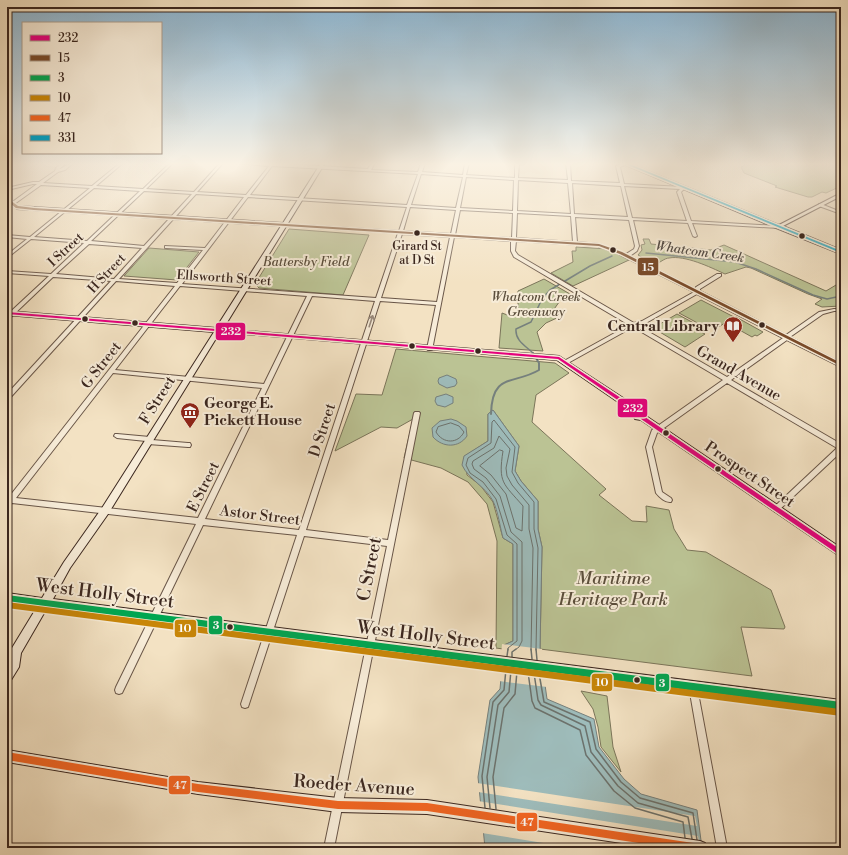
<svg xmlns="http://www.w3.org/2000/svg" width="848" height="855" font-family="'Libre Bodoni',serif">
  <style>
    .green { fill: #bbc394; stroke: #7b755a }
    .water { fill: #9ebcbb; stroke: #76807d }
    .pier { fill: #f3e2c3 }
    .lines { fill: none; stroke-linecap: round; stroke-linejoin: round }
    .shore-far1 { stroke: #6c726d; stroke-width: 1 }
    .shore { stroke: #6c726d; stroke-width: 1.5 }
    .stream-far1 { stroke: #76807d; stroke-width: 1.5 }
    .stream { stroke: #76807d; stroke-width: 2 }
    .street-casing { stroke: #695648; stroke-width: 2 }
    .secondary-casing { stroke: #3b271f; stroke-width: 2 }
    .street { fill: #f7ecd8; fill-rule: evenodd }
    .secondary { fill: #f7ecd8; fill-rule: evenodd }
    .bus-1-casing { stroke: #f7ecd8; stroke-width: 3 }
    .bus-2-casing { stroke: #f7ecd8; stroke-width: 3 }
    .bus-3-casing { stroke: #f7ecd8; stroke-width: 3 }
    .bus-4-casing { stroke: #f7ecd8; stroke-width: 3 }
    .bus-5-casing { stroke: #f7ecd8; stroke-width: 3 }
    .bus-6-casing { stroke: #f7ecd8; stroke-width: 3 }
    .bus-1 { fill: #e5007d; fill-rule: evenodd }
    .bus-2 { fill: #7a4b2a; fill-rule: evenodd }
    .bus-3 { fill: #00a651; fill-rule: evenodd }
    .bus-4 { fill: #c88608; fill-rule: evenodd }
    .bus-5 { fill: #f26522; fill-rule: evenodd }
    .bus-6 { fill: #03a2c5; fill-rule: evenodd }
    .oneway { stroke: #998a7c }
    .bus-dot { fill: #3b271f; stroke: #f7ecd8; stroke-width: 1.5 }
    .labels { text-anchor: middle; stroke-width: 4; stroke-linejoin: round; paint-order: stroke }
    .far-bus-label { font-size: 12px; fill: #3b271f; stroke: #f7ecd8 }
    .far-street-label { font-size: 13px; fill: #3b271f; stroke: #f7ecd8 }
    .far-water-label { font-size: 13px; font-style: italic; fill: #544c46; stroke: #f7ecd8 }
    .far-park-label { font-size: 13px; font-style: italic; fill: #5b4e3c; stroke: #f7ecd8 }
    .poi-label { font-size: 15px; font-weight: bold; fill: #3b271f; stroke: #f7ecd8; text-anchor: end }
    .street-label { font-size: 15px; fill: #3b271f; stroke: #f7ecd8 }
    .near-street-label { font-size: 18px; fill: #3b271f; stroke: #f7ecd8 }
    .near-park-label { font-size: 18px; font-style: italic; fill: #5b4e3c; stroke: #f7ecd8 }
    .line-badge { stroke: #f7ecd8; stroke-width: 1.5 }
    .badge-label { font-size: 11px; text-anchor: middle; font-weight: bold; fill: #fff }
  </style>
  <rect width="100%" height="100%" fill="#f3e2c3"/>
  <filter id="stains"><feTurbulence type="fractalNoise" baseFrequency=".005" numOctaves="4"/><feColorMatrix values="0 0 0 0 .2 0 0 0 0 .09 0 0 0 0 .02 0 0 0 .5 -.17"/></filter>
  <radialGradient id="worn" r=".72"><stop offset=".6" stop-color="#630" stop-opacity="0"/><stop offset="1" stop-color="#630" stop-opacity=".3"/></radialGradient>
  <!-- green -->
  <path class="green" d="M750 163H829L841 168V186L826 193 822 192 812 197H808L775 187 777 186 744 173 741 167Z
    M289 229 369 235 343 295 259 288 255 284Z
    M643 239H649L651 244 711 250 724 245 826 291 841 282V306L822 307 815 304 822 299 808 294 751 268 746 267 725 274C710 267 685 255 669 258 665 258 659 263 655 265L638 255 642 250 641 245 645 244Z
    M576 247 608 249 629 260 573 286 551 273 573 262 572 251H576Z
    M149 248 199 252 177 280 124 276Z
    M544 279 570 294 562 298 552 312 559 317 546 323 537 332 543 351 499 348 502 313 510 316 518 309V291Z
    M701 300 734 317 717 328 710 324 705 327 679 313Z
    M677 314 703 328 699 331 705 334 685 347 653 328Z
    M736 317 763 332 757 336 755 335 752 337 727 323Z
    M396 349 555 363 569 373 536 395 532 422 606 489 599 495 632 521 647 522 646 506 669 510 674 529 687 550 706 552 771 590 785 627 784 629 741 627 752 676 540 649 542 547 538 529V501L521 481 515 471 519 446 493 410 488 414V441L465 456 467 475 480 485 493 502 503 538 513 544V641L504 645 503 649 496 648 497 541 487 504 468 482 441 468 404 458 413 419 397 428 381 427 335 451 356 394 382 395Z
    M581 691 607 696 613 747 621 772 601 747 598 727 593 709Z"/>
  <!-- water -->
  <path class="water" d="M447 375 456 379 457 383 455 386 447 388 439 384 438 381 439 378Z
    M446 394 453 397V403L445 407 437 405 435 401 436 397Z
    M493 410 519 446 515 471 521 481 538 501V529L542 547 540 649 547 699 594 719 599 747 624 779 641 794 697 810 702 848H485L478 777 490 700 500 689 504 645 513 641V544L503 538C500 527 498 511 493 501 485 486 469 480 462 465L464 456 488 441V414Z
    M451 419 457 421 466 427 467 436C459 448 443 448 433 437L432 428 440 421Z"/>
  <!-- pier -->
  <path class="pier" d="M502 644 542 649 547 687 499 681Z
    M477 783 695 816 697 826 478 792Z
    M478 801 698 836 700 848H574L482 833Z"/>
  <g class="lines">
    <!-- shore-far1 -->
    <path class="shore-far1" d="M451 423 459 426 464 432C458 444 443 444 436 432L438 427Z
      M500 450 503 451C498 483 503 483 523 506L522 531 516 528 506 494 491 475 480 466Z
      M508 650V648L517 641V544L507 535 496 499 483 482 470 473 466 465 468 458 491 443 492 422 494 420 515 447 512 472 518 483 534 502V529L538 548 536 650
      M515 650 519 647 522 641V542L511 532 500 496 486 478 474 469 472 464 473 461 494 448 499 436 510 449 506 468 507 476 512 485 529 505V529L533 548 531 650"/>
    <!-- shore -->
    <path class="shore" d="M531 649 532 659
      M536 649 537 660
      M507 656 508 649
      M512 657V652L516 649
      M528 672 532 701 535 708 580 730 586 755 614 791 635 808 683 822 685 838
      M534 673 538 700 541 705 585 726 591 752 618 786 638 803 688 817 692 839
      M539 673 544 702 590 722 596 749 621 782 640 798 693 813 697 840
      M485 808 482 776 493 702 504 690 506 669
      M490 808 487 777 498 705 509 692 511 670
      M496 809 493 777 504 708 515 694 517 671"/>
    <!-- stream-far1 -->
    <path class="stream-far1" d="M646 253 735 262 756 269 813 295 827 299 841 296
      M534 354C526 346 515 341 516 329L531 322 542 299 550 290 590 266 612 256"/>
    <!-- stream -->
    <path class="stream" d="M491 414C492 372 514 385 539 370V363L533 353"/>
    <!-- street casing -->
    <g class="street-casing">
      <path id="street" d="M62 163H66L59 169C64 168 68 163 73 163L65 170 58 172 43 183 92 186 120 163H123L96 186 143 189 170 163H173L146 189 194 192 220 163H223L197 192 246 195 269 166 236 163H273L368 169 371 163H375L371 170 418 172 421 163H425L422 172 463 175 465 163H469L466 175 515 178V163H519L518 178 568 180 566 163H570L571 181 620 183 616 166 625 163V165L620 167 624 184 684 187 685 188 681 192 691 221 779 226V228H778L692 223 697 236 695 237 693 236 688 223 633 220 639 246 637 251 630 256 695 289 696 287 717 274H721V276L700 289V291L786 335 819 312 834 309H841V311H834L823 314 790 337 841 363V367L787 340 731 380 841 444V452L778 511 776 512 774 511 773 509 774 507 837 448 727 383 657 433 652 447 662 492 671 498 672 500 671 502C666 503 659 497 656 493L646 447 652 430 723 380 633 327 568 363H564L563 362 564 361 629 325 514 257 511 251V241L454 237 432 350H428L427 349 436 305 380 301 306 530 388 540 414 413 415 412H419L420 413 334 848H324L387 546 304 536 249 704 248 707 245 708 242 707 241 704 297 535 203 525 122 693 119 694 116 693 115 690 116 687 196 524 12 503 9 507 7 508V498L9 497 175 286 116 281 9 399 7 400V394L111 281 53 277 9 319H7V315L49 276 7 273V271L51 274 84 243 31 239 7 258V255L27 239 7 237V235L30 237 90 188 41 185 13 205H11V203L37 184H33L7 190V188L33 182H39L55 171 56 168ZM272 166 418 174 407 205 250 195ZM421 174 463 177 456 208 411 205ZM466 177 514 180 513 211 460 208ZM518 180 568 183 571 214 517 211ZM572 183 621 186 628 217 574 214ZM624 186 680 189 677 192 687 221 632 218ZM94 188 140 191 87 241 34 237ZM144 191 192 194 144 246 91 241ZM196 194 244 197 205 248 165 246V248H166L203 250 177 283 119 279ZM248 197 407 207 399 231 284 224 282 225 284 226 398 233 376 298 182 284ZM410 207 456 210 451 234 403 231ZM460 210 513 213 512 238 455 235ZM517 213 571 216 573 242 516 238ZM575 217 629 220 635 246 634 249 626 254 599 244 577 242ZM402 234 450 237 437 302 381 298ZM516 241 598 246 619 254 694 292 642 321 634 323 518 255 515 251ZM89 244 142 248 114 279 56 274ZM180 286 307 296 264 384 115 370ZM697 294 783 338 727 377 637 325 646 323ZM312 296 375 301 299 530 205 519ZM113 373 262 388 198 518 16 498Z
        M819 204H821L841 212V214L819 206Z
        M115 434H117L150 437H152V440L188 443H190L191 445 190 447H188L148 444H146L145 442 146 441 117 438 114 436Z
        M693 683 696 684 697 687 727 848H717L689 687 690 684Z"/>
    </g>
    <!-- secondary casing -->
    <g class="secondary-casing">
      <path id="secondary" d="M321 163H325L223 329 559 356 643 411 646 416 841 548V557L641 420 635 419 634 417 637 415 557 360 220 332 108 514 70 568 53 599 841 700V712L47 608 21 653 19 667 11 680 7 682V652L12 648 37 607 7 603V593L42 598 64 562 102 508 214 332 7 315V311L216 328 281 226 17 209 7 201V198L18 206 283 223Z
        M621 163H628L779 225 841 193V196L783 226 841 250V254L776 228Z
        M7 750 198 782 338 798 427 800 700 841 705 843 707 848H655L427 814 338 812 198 794 7 762Z"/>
    </g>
    <!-- street -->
    <use href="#street" class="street"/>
    <!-- secondary -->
    <use href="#secondary" class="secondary"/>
    <!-- bus-1 casing -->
    <g class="bus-1-casing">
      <path id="bus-1" d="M7 312 559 357 642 412 645 417 841 550V556L641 419 638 414 558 359 7 314Z"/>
    </g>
    <!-- bus-2 casing -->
    <g class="bus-2-casing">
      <path id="bus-2" d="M7 198 18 206 34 208 599 244 622 252 841 363V366L620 254 599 246 34 210 16 208 7 201Z"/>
    </g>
    <!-- bus-3 casing -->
    <g class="bus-3-casing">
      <path id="bus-3" d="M7 595 841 702V710L7 601Z"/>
    </g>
    <!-- bus-4 casing -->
    <g class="bus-4-casing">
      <path id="bus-4" d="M7 602 840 709 841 710V716L7 608Z"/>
    </g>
    <!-- bus-5 casing -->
    <g class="bus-5-casing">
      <path id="bus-5" d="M7 752 198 784 338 801 427 803 700 844 703 845 704 848H672L427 811 338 809 198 792 7 760Z"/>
    </g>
    <!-- bus-6 casing -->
    <g class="bus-6-casing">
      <path id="bus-6" d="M623 163H627L841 251V253Z"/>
    </g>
    <!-- bus-1 -->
    <use href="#bus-1" class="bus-1"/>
    <!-- bus-2 -->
    <use href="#bus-2" class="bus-2"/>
    <!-- bus-3 -->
    <use href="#bus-3" class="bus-3"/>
    <!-- bus-4 -->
    <use href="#bus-4" class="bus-4"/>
    <!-- bus-5 -->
    <use href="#bus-5" class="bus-5"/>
    <!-- bus-6 -->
    <use href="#bus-6" class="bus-6"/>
  </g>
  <!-- one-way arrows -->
  <defs><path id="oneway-shaft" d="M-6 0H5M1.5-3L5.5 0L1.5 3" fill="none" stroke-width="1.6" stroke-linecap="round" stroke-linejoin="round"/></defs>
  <use class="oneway" href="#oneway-shaft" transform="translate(371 321) rotate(-72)"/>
  <!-- sky -->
  <linearGradient id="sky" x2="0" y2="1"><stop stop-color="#8ab7d6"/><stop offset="0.58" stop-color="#faf2e4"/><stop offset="1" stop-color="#faf2e4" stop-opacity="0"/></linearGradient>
  <rect width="848" height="283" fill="url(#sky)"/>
  <!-- icons -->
  <defs>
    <g id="library-pin" transform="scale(1)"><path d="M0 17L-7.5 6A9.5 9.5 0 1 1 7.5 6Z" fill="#8f2418" stroke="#f7ecd8"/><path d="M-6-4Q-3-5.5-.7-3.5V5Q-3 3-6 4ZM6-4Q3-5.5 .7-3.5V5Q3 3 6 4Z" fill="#fff"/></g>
    <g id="museum-pin" transform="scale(1)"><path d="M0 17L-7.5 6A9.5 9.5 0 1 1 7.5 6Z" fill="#8f2418" stroke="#f7ecd8"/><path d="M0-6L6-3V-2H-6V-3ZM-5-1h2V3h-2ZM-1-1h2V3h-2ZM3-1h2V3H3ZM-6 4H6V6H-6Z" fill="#fff"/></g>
  </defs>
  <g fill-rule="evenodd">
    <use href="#library-pin" x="733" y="326"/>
    <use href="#museum-pin" x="190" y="412"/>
  </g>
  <!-- markers -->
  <g class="bus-dot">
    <circle cx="417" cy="233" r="3.5"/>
    <circle cx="802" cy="236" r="3.5"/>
    <circle cx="613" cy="250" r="3.5"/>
    <circle cx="85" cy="319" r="3.5"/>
    <circle cx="135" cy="323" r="3.5"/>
    <circle cx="762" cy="325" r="3.5"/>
    <circle cx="412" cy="346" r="3.5"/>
    <circle cx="478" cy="351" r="3.5"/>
    <circle cx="666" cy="433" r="3.5"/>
    <circle cx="718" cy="469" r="3.5"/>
    <circle cx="230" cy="627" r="3.5"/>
    <circle cx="637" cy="680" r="3.5"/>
  </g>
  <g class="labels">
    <!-- far-bus labels -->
    <g class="far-bus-label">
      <text x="417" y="250">Girard St<tspan x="417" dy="14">at D St</tspan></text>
    </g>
    <!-- far-street labels -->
    <g class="far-street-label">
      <text transform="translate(65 249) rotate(-43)" y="5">I Street</text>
      <text transform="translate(106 273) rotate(-47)" y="5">H Street</text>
      <text transform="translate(224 277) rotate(4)" y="5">Ellsworth Street</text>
    </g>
    <!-- far-water labels -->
    <g class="far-water-label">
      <text transform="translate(700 251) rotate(8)" y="5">Whatcom Creek</text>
    </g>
    <!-- far-park labels -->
    <g class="far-park-label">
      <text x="306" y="266">Battersby Field</text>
      <text x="536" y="301">Whatcom Creek<tspan x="536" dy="15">Greenway</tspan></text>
    </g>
    <!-- poi labels -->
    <g class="poi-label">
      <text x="719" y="331">Central Library</text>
      <text x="204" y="408" text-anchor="start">George E.<tspan x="204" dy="17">Pickett House</tspan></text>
    </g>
    <!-- street labels -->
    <g class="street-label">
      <text transform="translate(101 365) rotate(-52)" y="5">G Street</text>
      <text transform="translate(739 373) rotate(30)" y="5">Grand Avenue</text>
      <text transform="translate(157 400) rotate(-58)" y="5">F Street</text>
      <text transform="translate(322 430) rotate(-72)" y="5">D Street</text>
      <text transform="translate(750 474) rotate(34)" y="5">Prospect Street</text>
      <text transform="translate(203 487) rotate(-64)" y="5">E Street</text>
      <text transform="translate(260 515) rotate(7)" y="5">Astor Street</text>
    </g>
    <!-- near-street labels -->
    <g class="near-street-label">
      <text transform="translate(369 569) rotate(-79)" y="6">C Street</text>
      <text transform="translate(105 593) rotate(7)" y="6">West Holly Street</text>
      <text transform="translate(426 635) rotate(7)" y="6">West Holly Street</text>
      <text transform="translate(354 785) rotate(4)" y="6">Roeder Avenue</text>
    </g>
    <!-- near-park labels -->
    <g class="near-park-label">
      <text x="613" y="584">Maritime<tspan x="613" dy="21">Heritage Park</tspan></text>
    </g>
  </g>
  <g class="line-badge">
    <rect x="637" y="257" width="22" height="19" rx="4" fill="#7a4b2a"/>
    <rect x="215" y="322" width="31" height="19" rx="4" fill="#e5007d"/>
    <rect x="617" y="398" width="31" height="20" rx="4" fill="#e5007d"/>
    <rect x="208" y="615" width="15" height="20" rx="4" fill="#00a651"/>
    <rect x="174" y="619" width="23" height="19" rx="4" fill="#c88608"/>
    <rect x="591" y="673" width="22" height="19" rx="4" fill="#c88608"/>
    <rect x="655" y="673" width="15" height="19" rx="4" fill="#00a651"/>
    <rect x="168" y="775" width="23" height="20" rx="4" fill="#f26522"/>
    <rect x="516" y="812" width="22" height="20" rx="4" fill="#f26522"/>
  </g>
  <g class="badge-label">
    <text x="648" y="271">15</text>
    <text x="231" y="335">232</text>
    <text x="633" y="412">232</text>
    <text x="216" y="629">3</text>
    <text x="185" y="632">10</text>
    <text x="602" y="686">10</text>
    <text x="662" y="687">3</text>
    <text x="180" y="789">47</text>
    <text x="527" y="826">47</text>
  </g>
  <!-- margin -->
  <rect width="848" height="855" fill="none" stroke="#f3e2c3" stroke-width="24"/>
  <rect x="8" y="8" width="832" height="839" fill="none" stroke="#3b271f" stroke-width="2"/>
  <rect x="12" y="12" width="824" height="831" fill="none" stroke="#3b271f"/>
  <!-- legend -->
  <rect x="22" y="22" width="140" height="132" fill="#f7ecd8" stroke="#ac9d8e"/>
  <rect x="30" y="35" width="20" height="6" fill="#e5007d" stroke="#ac9d8e"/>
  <text x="58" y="42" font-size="12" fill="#3b271f">232</text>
  <rect x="30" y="55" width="20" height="6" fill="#7a4b2a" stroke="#ac9d8e"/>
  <text x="58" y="62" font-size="12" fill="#3b271f">15</text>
  <rect x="30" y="75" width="20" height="6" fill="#00a651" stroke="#ac9d8e"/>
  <text x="58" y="82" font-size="12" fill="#3b271f">3</text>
  <rect x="30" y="95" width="20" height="6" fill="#c88608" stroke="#ac9d8e"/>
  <text x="58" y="102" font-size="12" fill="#3b271f">10</text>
  <rect x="30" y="115" width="20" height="6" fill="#f26522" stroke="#ac9d8e"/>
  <text x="58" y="122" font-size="12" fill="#3b271f">47</text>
  <rect x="30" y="135" width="20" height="6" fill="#03a2c5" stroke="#ac9d8e"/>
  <text x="58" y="142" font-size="12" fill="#3b271f">331</text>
  <rect width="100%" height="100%" filter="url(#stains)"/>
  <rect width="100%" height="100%" fill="url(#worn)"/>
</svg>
